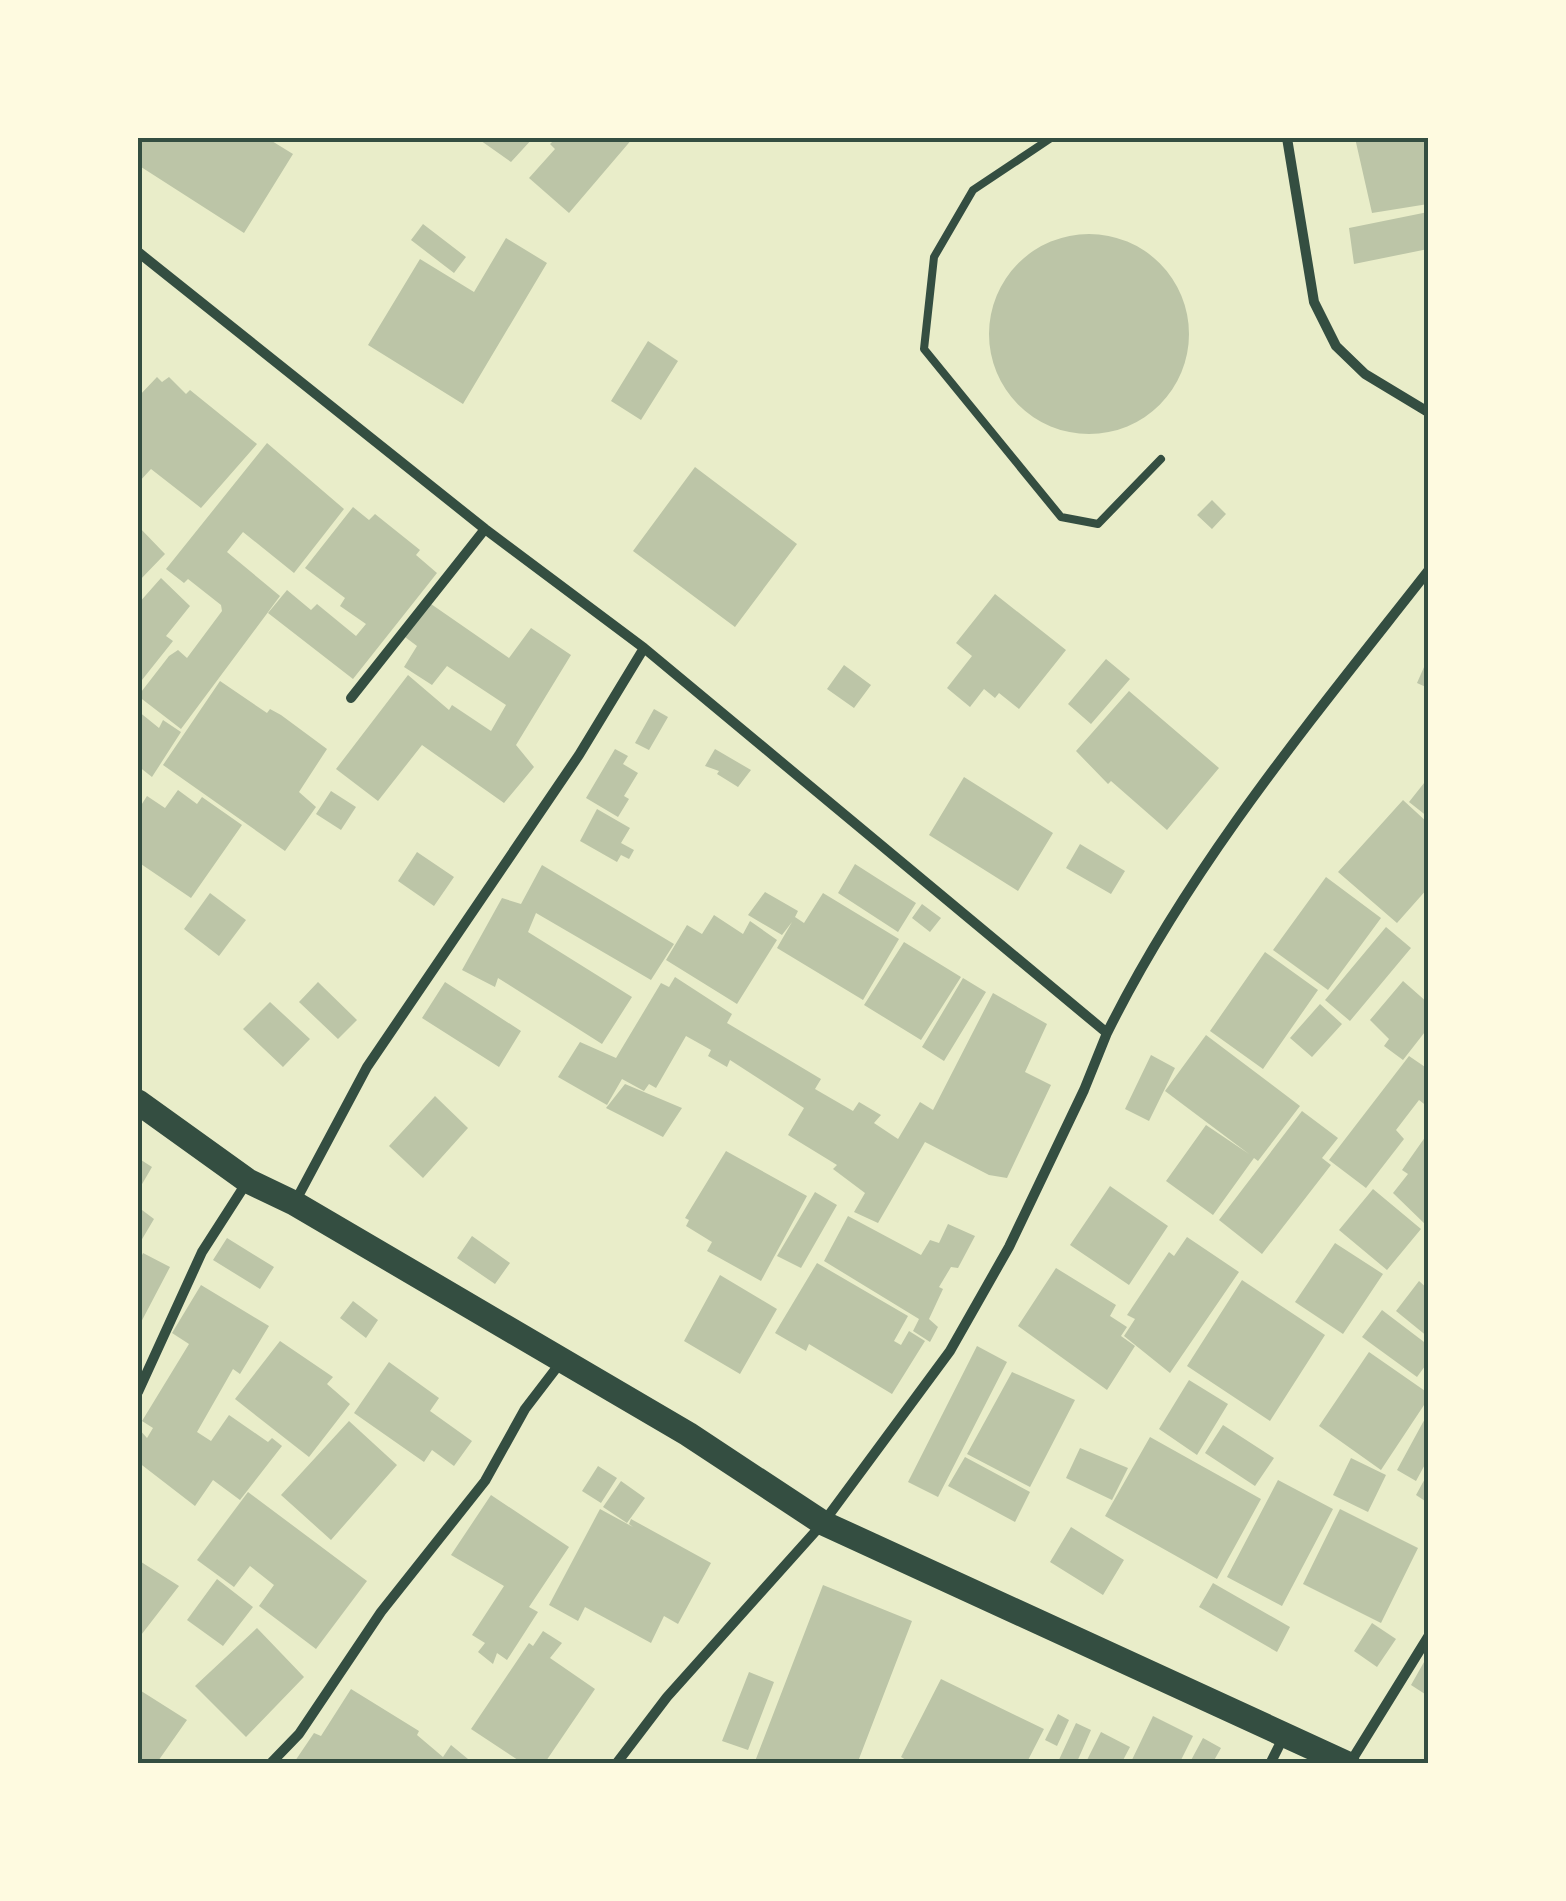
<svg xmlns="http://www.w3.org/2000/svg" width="1566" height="1901" font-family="'Fira Sans Condensed',sans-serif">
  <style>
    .building { fill: #bcc5a7 }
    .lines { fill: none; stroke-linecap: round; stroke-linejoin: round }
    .service { stroke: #344e41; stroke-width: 8 }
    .minor { stroke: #344e41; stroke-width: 10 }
    .primary { stroke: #344e41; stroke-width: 25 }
    .neatline { fill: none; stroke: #344e41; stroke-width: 4 }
  </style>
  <rect width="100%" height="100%" fill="#e9edc9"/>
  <!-- building -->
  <path class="building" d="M138 138H267L293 154 244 233 138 165Z
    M477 138H533L511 162Z
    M556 138H633L569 213 529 178 555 149 550 144Z
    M1355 138H1428V204L1372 213Z
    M1428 212V249L1354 264 1349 228Z
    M423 224 466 257 454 273 411 240Z
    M989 334a100 100 0 1 1 200 0a100 100 0 1 1-200 0Z
    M506 238 547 263 463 404 368 345 420 259 474 292Z
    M648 341 678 361 641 420 611 401Z
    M157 377 162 382 169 377 186 394 190 390 257 444 201 508 151 469 138 483V412L142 406 138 397Z
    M267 443 344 509 294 573 243 532 227 552 280 596 181 729 138 696 169 656 178 650 187 658 222 611 221 605 188 579 184 583 166 569Z
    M695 467 797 544 735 627 633 551Z
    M1212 500 1226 514 1212 529 1197 515Z
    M353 507 369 520 375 514 420 550 416 555 437 573 353 679 268 613 287 590 311 610 317 604 356 636 366 624 340 606 345 598 305 568Z
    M138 526 165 554 138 582Z
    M161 578 190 606 166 636 173 641 138 685V604Z
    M995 594 1066 650 1019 709 999 693 995 698 984 689 970 707 947 688 972 656 956 643Z
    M431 604 509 658 531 628 571 655 516 745 534 767 504 803 422 745 378 801 336 769 408 675 449 710 452 705 491 731 506 705 447 666 432 685 404 667 417 646 405 637Z
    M1428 658V688L1417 683Z
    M1106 659 1130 679 1091 724 1068 704Z
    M844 665 871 685 854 708 827 689Z
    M220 681 267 713 270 709 281 715 327 749 299 792 316 807 285 851 163 765Z
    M1129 691 1219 768 1167 830 1111 781 1108 784 1076 751Z
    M654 709 668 717 649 750 635 743Z
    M138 711 159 728 163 720 181 732 152 777 138 766Z
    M615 749 628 756 623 764 638 773 624 796 629 799 618 817 586 798Z
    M715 749 751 770 738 787 717 774 719 771 705 766Z
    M964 777 1053 833 1018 891 929 835Z
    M1428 778V817L1409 802Z
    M178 790 197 804 202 797 242 825 191 898 138 862V810L147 796 165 808Z
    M331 791 356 807 341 830 316 814Z
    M1403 800 1428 823V888L1397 923 1338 872Z
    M597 809 630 828 621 843 634 850 629 859 621 855 617 862 580 841Z
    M1080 844 1125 871 1111 894 1066 868Z
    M417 852 454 877 434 906 398 881Z
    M855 864 916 903 898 932 838 893Z
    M542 865 674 944 651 980 536 913 528 932 632 997 602 1044 498 978 495 987 462 970 502 898 521 904Z
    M1326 877 1381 918 1328 990 1273 950Z
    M765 892 798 911 795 917 804 923 823 893 899 939 863 1000 777 948 792 922 782 935 748 915Z
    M210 893 246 920 219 956 184 929Z
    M922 904 941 918 930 932 912 918Z
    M714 915 743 934 750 921 777 940 737 1004 666 960 687 925 702 934Z
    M1386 927 1411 948 1350 1021 1325 1000Z
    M904 942 961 977 921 1040 864 1005Z
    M1265 952 1318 990 1263 1069 1210 1031Z
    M675 977 732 1014 727 1023 821 1079 815 1089 853 1111 859 1102 881 1115 874 1123 898 1139 920 1102 933 1110 993 993 1047 1024 1025 1072 1051 1085 1007 1178 989 1175 925 1142 878 1223 854 1212 865 1193 833 1169 837 1165 788 1135 804 1108 730 1060 727 1067 708 1056 711 1050 686 1036 656 1088 649 1084 644 1091 622 1079 607 1105 558 1077 580 1042 616 1058 661 983 669 987Z
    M963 978 986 992 944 1061 922 1047Z
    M1403 981 1428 1003V1028L1403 1060 1384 1046 1389 1039 1370 1020Z
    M318 982 357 1020 338 1039 299 1002Z
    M445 982 521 1031 499 1067 422 1018Z
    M270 1002 310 1039 283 1067 243 1029Z
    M1320 1004 1342 1024 1312 1057 1290 1038Z
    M1206 1035 1300 1106 1258 1161 1254 1158 1213 1215 1166 1181 1206 1125 1249 1154 1165 1091Z
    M1151 1055 1175 1068 1149 1121 1125 1109Z
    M1409 1056 1428 1069V1107L1419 1100 1396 1130 1404 1139 1366 1188 1329 1160Z
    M625 1084 682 1108 663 1137 606 1108Z
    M435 1096 468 1128 423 1178 389 1146Z
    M1302 1111 1338 1138 1322 1158 1331 1165 1262 1254 1219 1220Z
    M1428 1133V1227L1393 1193 1408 1174 1402 1170Z
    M726 1151 807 1196 761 1281 707 1251 712 1242 686 1226 689 1220 685 1218Z
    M138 1158 152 1167 138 1191Z
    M1110 1186 1168 1226 1129 1285 1070 1245Z
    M1373 1189 1421 1229 1387 1270 1339 1230Z
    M815 1192 837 1205 801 1268 777 1256Z
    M138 1207 154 1219 138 1246Z
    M848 1216 921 1255 930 1240 939 1243 948 1224 975 1236 958 1268 951 1267 939 1287 943 1289 929 1319 938 1327 930 1342 913 1331 919 1319 824 1261Z
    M472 1236 510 1263 495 1284 457 1258Z
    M1187 1237 1239 1272 1170 1373 1124 1336 1135 1319 1127 1315 1169 1252 1174 1256Z
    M227 1238 274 1267 260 1289 213 1260Z
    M1335 1243 1383 1274 1343 1334 1295 1302Z
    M143 1253 170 1267 138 1328V1264Z
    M817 1263 908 1316 894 1341 901 1345 909 1331 925 1341 892 1394 809 1344 806 1351 775 1333Z
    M1056 1268 1116 1305 1110 1316 1127 1327 1121 1336 1135 1346 1107 1390 1018 1326Z
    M720 1275 777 1309 740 1374 684 1341Z
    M1242 1280 1325 1335 1270 1421 1187 1366Z
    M1419 1281 1428 1289V1337L1396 1311Z
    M201 1285 269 1326 240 1374 233 1369 197 1432 211 1441 229 1415 268 1442 272 1438 282 1446 240 1500 213 1480 195 1506 138 1462V1428L147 1438 153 1428 142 1421 189 1344 172 1333Z
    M353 1301 378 1320 366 1338 340 1318Z
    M1382 1310 1428 1345V1362L1417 1377 1362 1337Z
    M280 1341 333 1377 327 1384 350 1404 309 1457 235 1399Z
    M977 1346 1007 1362 938 1497 908 1482Z
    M1369 1352 1428 1393V1399L1381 1470 1319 1426Z
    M389 1362 439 1398 430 1411 472 1441 454 1466 432 1450 424 1462 354 1413Z
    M1012 1372 1075 1400 1030 1487 967 1454Z
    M1189 1380 1228 1404 1197 1455 1159 1429Z
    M1428 1413V1459L1416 1481 1397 1470Z
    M349 1421 397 1465 331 1540 281 1495Z
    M1223 1425 1274 1458 1255 1486 1205 1453Z
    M1150 1437 1261 1499 1217 1579 1105 1516Z
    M1080 1448 1128 1468 1112 1500 1066 1478Z
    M965 1457 1030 1492 1015 1522 948 1486Z
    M1351 1458 1386 1475 1368 1512 1333 1495Z
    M598 1466 617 1478 601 1503 582 1491Z
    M1428 1473V1503L1416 1495Z
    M1278 1480 1333 1509 1282 1606 1227 1577Z
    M621 1481 645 1498 627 1523 603 1507Z
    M248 1492 367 1581 316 1649 259 1606 274 1585 250 1566 234 1587 197 1560Z
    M491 1495 569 1547 529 1607 538 1612 507 1660 497 1653 493 1664 478 1652 485 1643 472 1635 504 1586 451 1555Z
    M600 1509 633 1527 629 1524 631 1519 711 1563 678 1624 664 1616 651 1643 585 1607 578 1621 549 1605Z
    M1340 1509 1418 1548 1381 1623 1303 1584Z
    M1071 1527 1124 1560 1103 1595 1050 1562Z
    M138 1560 179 1586 138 1639Z
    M217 1579 253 1607 223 1646 187 1620Z
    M1213 1583 1290 1627 1277 1652 1199 1607Z
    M823 1585 912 1621 857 1764H754Z
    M1372 1623 1396 1639 1377 1667 1354 1651Z
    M257 1628 304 1677 246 1737 195 1686Z
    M543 1631 562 1643 550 1658 595 1689 544 1764H524L471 1729 529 1643 533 1646Z
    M1428 1655V1696L1411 1685Z
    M749 1672 774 1682 748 1750 722 1741Z
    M941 1679 1044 1729 1026 1764H913L901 1757Z
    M138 1689 187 1720 156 1764H138Z
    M351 1689 419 1731 417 1735 443 1757 451 1745 468 1759 464 1764H293L314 1733 321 1736Z
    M1058 1714 1069 1720 1057 1746 1045 1740Z
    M1153 1716 1193 1736 1179 1764H1130Z
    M1076 1723 1091 1730 1076 1764H1057Z
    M1101 1732 1130 1747 1121 1764H1085Z
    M1203 1738 1221 1748 1212 1764H1189Z"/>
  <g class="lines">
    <!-- service -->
    <path class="service" d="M1051 138 973 190 934 257 924 349 1061 517 1098 524 1161 459"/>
    <!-- minor -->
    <path class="minor" d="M1287 138 1314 302 1336 346 1365 374 1428 412
      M138 252 485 529 644 648 1107 1033 1084 1090 1009 1247 950 1351 823 1523 667 1697 616 1764
      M351 698 485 529
      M1107 1033C1191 864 1312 719 1428 571
      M295 1202 367 1067 579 755 644 648
      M138 1392 202 1252 247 1182
      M1350 1763 1428 1637
      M270 1764 299 1734 381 1612 485 1481 525 1409 561 1362
      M1270 1764 1283 1738"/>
    <!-- primary -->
    <path class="primary" d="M138 1102 248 1181 294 1203 688 1434 823 1523 1348 1764"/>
  </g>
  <!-- border -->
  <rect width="1566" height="1901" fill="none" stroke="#fefae0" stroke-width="280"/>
  <rect x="140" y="140" width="1286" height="1621" class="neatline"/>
</svg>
